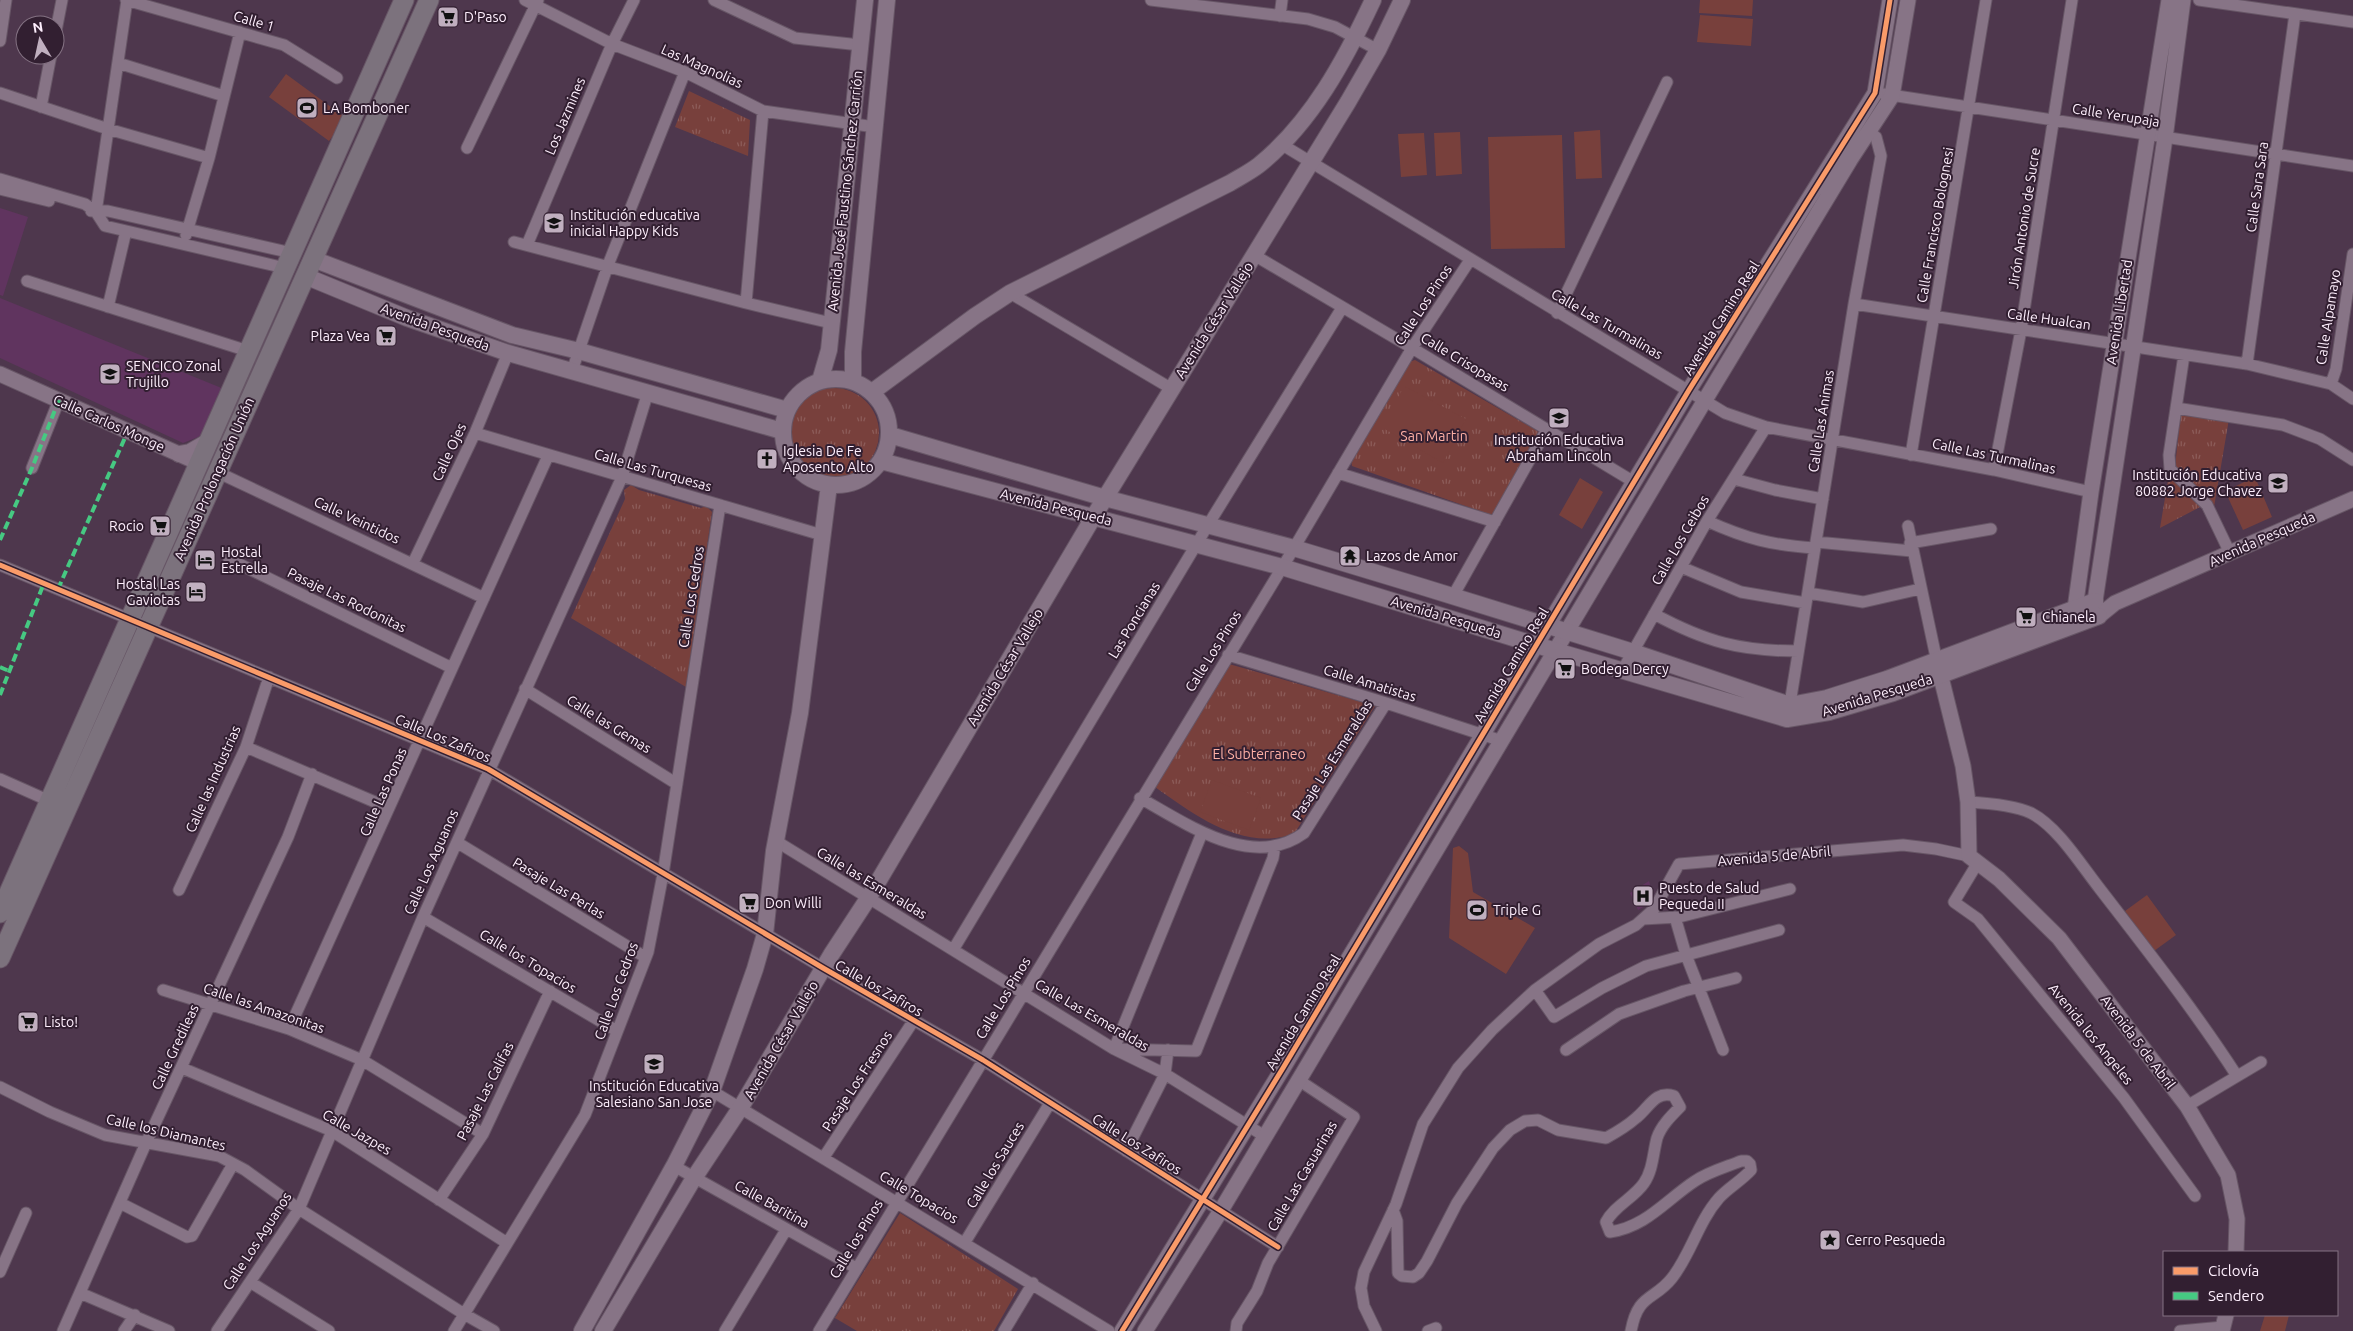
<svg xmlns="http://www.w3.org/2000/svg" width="2353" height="1331" font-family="Ubuntu,sans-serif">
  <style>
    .built { fill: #60345f }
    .grass { fill: url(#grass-tufts) }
    .pitch { fill: #78403c }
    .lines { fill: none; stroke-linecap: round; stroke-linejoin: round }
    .minor-casing { stroke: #675666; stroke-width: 13 }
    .tertiary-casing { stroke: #675666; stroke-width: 17 }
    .secondary-casing { stroke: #675666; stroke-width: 18 }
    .primary-casing { stroke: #675666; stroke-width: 21 }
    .minor { stroke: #877486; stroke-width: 11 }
    .tertiary { stroke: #877486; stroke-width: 15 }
    .secondary { stroke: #877486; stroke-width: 16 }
    .primary { stroke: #7c727d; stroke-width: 19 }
    .quiet { stroke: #46c982; stroke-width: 4; stroke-dasharray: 8 4; stroke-linecap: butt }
    .cycleway-casing { stroke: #321f31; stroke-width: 8 }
    .cycleway { stroke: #fa9b69; stroke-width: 5 }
    .labels { text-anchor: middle; stroke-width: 4; stroke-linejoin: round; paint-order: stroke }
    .poi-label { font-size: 14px; fill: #feeffd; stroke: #321f31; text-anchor: start }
    .street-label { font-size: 14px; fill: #feeffd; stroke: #321f31 }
    .park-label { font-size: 14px; fill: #feb0a5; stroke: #321f31 }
  </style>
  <defs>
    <pattern id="grass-tufts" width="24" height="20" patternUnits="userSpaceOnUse" patternTransform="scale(1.25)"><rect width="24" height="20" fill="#78403c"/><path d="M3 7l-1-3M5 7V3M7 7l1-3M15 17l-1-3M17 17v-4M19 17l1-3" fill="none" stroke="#8c5c59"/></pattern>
  </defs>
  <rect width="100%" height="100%" fill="#4e374d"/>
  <!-- built -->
  <path class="built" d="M0 208 28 217 3 296 0 295Z
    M0 298 224 389 206 434 183 443 0 358Z
    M1649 881 1655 900 1638 910 1630 893Z"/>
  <!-- grass -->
  <path class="grass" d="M689 91 750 120 748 156 675 127Z
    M1415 360 1539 432 1494 516 1352 466 1351 460 1409 362Z
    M789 433a45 45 0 1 1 90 0a45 45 0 1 1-90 0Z
    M2181 411 2229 419 2214 507 2175 467Z
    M2169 474 2202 506 2160 528Z
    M631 485 639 490 701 508 706 506 712 512 686 687 571 618 625 499 624 490Z
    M1229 664 1375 706 1294 834C1242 851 1196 816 1155 787Z
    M900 1213 1018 1289 994 1331H857L835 1318Z"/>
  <!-- pitch -->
  <path class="pitch" d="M1700 0H1753L1752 16 1699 13Z
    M1700 15 1753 19 1751 46 1697 42Z
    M286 74 346 118 329 141 269 97Z
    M1600 130 1602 178 1576 179 1574 132Z
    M1460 132 1462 174 1436 176 1434 133Z
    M1424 133 1427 175 1401 177 1398 134Z
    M1562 135 1565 248 1491 249 1488 137Z
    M1404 386 1466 419 1443 463 1383 428Z
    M2255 477 2272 517 2243 530 2225 491Z
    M1580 478 1603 492 1582 529 1559 515Z
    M1212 780 1261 798 1249 830 1200 812Z
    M1459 846 1468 853 1473 892 1535 928 1506 974 1449 938 1453 848Z
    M2147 895 2176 935 2154 951 2125 911Z
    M2265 1315H2289L2285 1331H2260Z"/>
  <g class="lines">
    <!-- minor casing -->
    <g class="minor-casing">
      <path id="minor" d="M126 0 284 45 337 78
        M525 0 612 44 685 72 763 111 875 127
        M714 0 795 38 860 45
        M1151 0 1308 19 1335 27 1378 50
        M2199 0 2353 22
        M1280 16 1282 0
        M55 36 62 0
        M0 41 6 0
        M118 63 224 96
        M0 93 108 129 209 158
        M1884 94 2353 166
        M41 107 51 55
        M1281 144 1725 413 1766 427 1994 470 2091 492
        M467 148 538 0
        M0 179 85 204 96 212 105 226 285 268
        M0 189 49 201
        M91 211H108L292 253
        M96 212 127 0
        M186 235 209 158 240 32
        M514 242 746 303 831 323
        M527 245 612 44 634 0
        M1254 255 1412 348 1634 482
        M27 281 248 351
        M1010 293 1172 389
        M746 303 763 111
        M1854 304 2247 364 2331 384 2353 399
        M108 307 126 231
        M1557 313 1667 82
        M2184 355 2169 455 2170 469 2207 505 2230 553
        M2247 364 2295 14
        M572 371 608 265 685 72
        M2331 384 2336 369 2353 254
        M2176 408 2283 425 2320 439 2353 460
        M475 433 822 535
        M1911 455 1986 0
        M32 468 59 400
        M1994 470 2021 330 2072 0
        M217 472 484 598
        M1338 473 1495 522
        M1734 479 1775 490 1823 499
        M1707 521C1747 539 1771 545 1815 548
        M1908 526 1937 662
        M1816 542 1912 551
        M1910 543 1991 529
        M229 559 452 668
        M413 563 475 433 508 353
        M0 565 488 769 823 968 983 1060 1278 1247
        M1681 567 1741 592 1806 603
        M1808 593 1863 602 1920 589
        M1453 596 1547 429
        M1654 614C1706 642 1740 651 1798 651
        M1228 655 1386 703 1502 741
        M1622 671 1707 521 1766 427
        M525 689 677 784
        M1789 710 1854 304 1881 156 1876 137 1869 132
        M246 747 389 808
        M0 779 54 803
        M1140 798C1187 824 1252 871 1304 833L1386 703
        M1968 802C1986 803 2014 805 2031 813 2058 827 2081 865 2100 889 2147 950 2195 1011 2237 1076
        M1202 833 1114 1049 1196 1051 1273 858 1275 846
        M776 841 1114 1049 1165 1074 1266 1137
        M458 843 645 957
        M1977 864 1954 902 1978 919 2124 1098 2195 1196
        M179 890 246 747 269 677
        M423 917 617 1031
        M1675 917 1686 955 1723 1050
        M1643 919 1679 917 1790 889
        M953 950 1208 525 1342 308
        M163 990 289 1029 362 1060 483 1134
        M1535 990 1554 1017 1602 988 1646 966 1779 930
        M289 1029 548 456
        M1566 1050 1619 1014 1684 991 1736 978
        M182 1068 332 1131 507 1243
        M0 1087 50 1112 105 1135 219 1156 245 1170 299 1209 464 1314 494 1331
        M712 1091 1109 1331
        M2187 1106 2261 1062
        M1126 1151 1165 1074 1168 1050
        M824 1157 914 1020
        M674 1166 856 1268
        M439 1200 483 1134 550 991
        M120 1203 187 1237 192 1236 233 1164
        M1393 1210 1397 1221 1398 1273 1402 1276 1413 1277 1419 1273 1427 1261 1457 1203 1493 1148 1510 1130 1525 1121 1538 1120 1558 1130 1606 1138C1617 1132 1627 1126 1636 1118 1649 1108 1655 1090 1674 1096L1680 1107C1671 1116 1661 1126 1657 1138 1653 1153 1653 1170 1644 1183 1634 1198 1614 1206 1606 1222L1610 1232C1646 1227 1666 1200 1695 1181 1708 1172 1726 1167 1741 1161H1747L1750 1164 1751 1170C1741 1181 1728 1188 1719 1198 1698 1222 1691 1254 1672 1278 1654 1301 1638 1293 1631 1331
        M965 1242 1050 1103
        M0 1272 26 1213
        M250 1282 329 1331
        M80 1293 169 1331
        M63 1331 146 1143 288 837 312 774
        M124 1331 135 1315
        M217 1331 299 1209 423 917 622 477 648 392
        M454 1331 585 1115 648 952 663 874 720 505
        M725 1331 786 1230
        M819 1331 1294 548 1412 348 1470 260
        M1004 1331 1033 1283
        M1236 1331 1237 1323 1257 1291 1268 1263 1354 1117 1300 1081
        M1376 1331 1364 1306 1361 1288 1364 1272 1396 1204 1423 1124 1458 1068 1492 1030 1535 990 1599 944 1636 925 1654 909 1679 864 1903 845 1936 849 1969 856
        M1428 1331 1436 1328
        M2180 1331 2223 1327"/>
    </g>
    <!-- tertiary casing -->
    <g class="tertiary-casing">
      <path id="tertiary" d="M2183 0 2165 138 2095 601 2099 616 2115 603 2353 499
        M0 374 190 459
        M2079 618 2075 609 2091 492 2169 0
        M1938 665 1963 766 1968 802 1969 856 1999 879 2059 938 2187 1106 2228 1175 2237 1219 2236 1252
        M1122 1331 1283 1068 1689 390 1875 93 1890 0
        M1145 1331 1220 1212 1705 400 1850 160 1892 96 1908 0
        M2222 1331 2226 1315"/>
    </g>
    <!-- secondary casing -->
    <g class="secondary-casing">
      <path id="secondary" d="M313 259 512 335 579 351 787 410
        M305 276 407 318 508 353 782 431
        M783 432a53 53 0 1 1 106 0a53 53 0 1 1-106 0Z
        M820 381 829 350 865 0
        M853 381V352L887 0
        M872 392 975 316 1010 293 1230 183C1240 177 1250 172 1259 165 1312 122 1345 60 1373 0
        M890 435 1105 498 1294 548 1423 587 1633 652 1790 705 1827 698 1887 679 2095 601
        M179 454 190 452 209 441
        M881 461 1282 567 1556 651 1787 719 1829 712 1893 693 2099 616
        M582 1331 674 1166 712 1091 755 969 765 934 774 851 800 713 829 485
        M603 1331 694 1178 741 1107 831 955 869 897 1094 516 1348 102 1378 50 1402 0"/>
    </g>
    <!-- primary casing -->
    <g class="primary-casing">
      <path id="primary" d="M0 913 404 0
        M0 958 429 0"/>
    </g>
    <!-- minor -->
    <use href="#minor" class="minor"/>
    <!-- tertiary -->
    <use href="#tertiary" class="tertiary"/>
    <!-- secondary -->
    <use href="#secondary" class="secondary"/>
    <!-- primary -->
    <use href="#primary" class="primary"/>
    <!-- quiet -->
    <path class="quiet" d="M0 540 32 468 59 400
      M58 589 128 431
      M0 667 9 671
      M0 695 44 583"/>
    <!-- cycleway casing -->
    <g class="cycleway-casing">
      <path id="cycleway" d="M0 565 488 769 823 968 983 1060 1278 1247
        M1122 1331 1283 1068 1689 390 1875 93 1890 0"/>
    </g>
    <!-- cycleway -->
    <use href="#cycleway" class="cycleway"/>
  </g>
  <!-- icons -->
  <defs>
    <g id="supermarket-square" transform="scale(1.125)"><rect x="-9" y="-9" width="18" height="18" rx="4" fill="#c0afbf" stroke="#321f31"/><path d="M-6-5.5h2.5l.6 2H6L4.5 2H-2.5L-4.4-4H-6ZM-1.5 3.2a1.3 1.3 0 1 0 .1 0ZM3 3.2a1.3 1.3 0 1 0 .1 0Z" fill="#111"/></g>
    <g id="stadium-square" transform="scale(1.125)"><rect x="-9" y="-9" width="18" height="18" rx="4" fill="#c0afbf" stroke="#321f31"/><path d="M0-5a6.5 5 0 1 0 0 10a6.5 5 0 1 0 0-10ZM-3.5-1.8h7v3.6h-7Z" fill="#111"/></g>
    <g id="school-square" transform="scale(1.125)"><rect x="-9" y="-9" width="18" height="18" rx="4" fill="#c0afbf" stroke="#321f31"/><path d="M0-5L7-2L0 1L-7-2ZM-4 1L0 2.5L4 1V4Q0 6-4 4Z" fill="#111"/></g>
    <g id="university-square" transform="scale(1.125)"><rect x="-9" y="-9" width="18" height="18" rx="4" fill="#c0afbf" stroke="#321f31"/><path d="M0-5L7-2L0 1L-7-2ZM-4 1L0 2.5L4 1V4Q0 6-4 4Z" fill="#111"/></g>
    <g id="church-square" transform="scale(1.125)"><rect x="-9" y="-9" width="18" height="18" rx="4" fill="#c0afbf" stroke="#321f31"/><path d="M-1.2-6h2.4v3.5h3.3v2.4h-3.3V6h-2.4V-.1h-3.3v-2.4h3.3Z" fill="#111"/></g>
    <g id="temple-square" transform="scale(1.125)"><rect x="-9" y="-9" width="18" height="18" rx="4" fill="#c0afbf" stroke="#321f31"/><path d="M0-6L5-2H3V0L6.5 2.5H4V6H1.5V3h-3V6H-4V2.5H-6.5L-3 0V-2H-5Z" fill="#111"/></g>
    <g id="hotel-square" transform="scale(1.125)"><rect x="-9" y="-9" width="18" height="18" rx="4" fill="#c0afbf" stroke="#321f31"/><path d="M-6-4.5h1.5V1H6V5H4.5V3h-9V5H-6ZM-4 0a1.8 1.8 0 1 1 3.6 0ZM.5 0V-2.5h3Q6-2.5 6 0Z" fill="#111"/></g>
    <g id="hospital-square" transform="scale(1.125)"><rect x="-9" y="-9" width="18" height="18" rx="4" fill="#c0afbf" stroke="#321f31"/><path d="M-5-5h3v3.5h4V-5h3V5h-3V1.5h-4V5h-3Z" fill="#111"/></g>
    <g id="sight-square" transform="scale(1.125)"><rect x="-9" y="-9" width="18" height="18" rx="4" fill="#c0afbf" stroke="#321f31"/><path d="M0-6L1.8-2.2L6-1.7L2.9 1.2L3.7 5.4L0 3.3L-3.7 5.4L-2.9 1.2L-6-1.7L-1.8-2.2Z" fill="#111"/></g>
  </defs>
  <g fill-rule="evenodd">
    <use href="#supermarket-square" x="448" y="17"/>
    <use href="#stadium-square" x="307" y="108"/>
    <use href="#school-square" x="554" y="223"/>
    <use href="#supermarket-square" x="386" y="336"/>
    <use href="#university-square" x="110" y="374"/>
    <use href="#school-square" x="1559" y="418"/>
    <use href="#church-square" x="767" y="459"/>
    <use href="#school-square" x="2278" y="483"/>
    <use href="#supermarket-square" x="160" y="526"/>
    <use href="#temple-square" x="1350" y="556"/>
    <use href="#hotel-square" x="205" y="560"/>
    <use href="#hotel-square" x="196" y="592"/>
    <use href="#supermarket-square" x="2026" y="617"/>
    <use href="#supermarket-square" x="1565" y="669"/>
    <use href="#hospital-square" x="1643" y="896"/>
    <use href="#supermarket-square" x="749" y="903"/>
    <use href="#stadium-square" x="1477" y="910"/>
    <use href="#supermarket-square" x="28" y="1022"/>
    <use href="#school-square" x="654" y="1064"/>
    <use href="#sight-square" x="1830" y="1240"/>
  </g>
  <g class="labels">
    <!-- poi labels -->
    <g class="poi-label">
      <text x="464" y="22">D'Paso</text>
      <text x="323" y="113">LA Bomboner</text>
      <text x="570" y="220">Institución educativa<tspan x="570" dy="16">inicial Happy Kids</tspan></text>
      <text x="370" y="341" text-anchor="end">Plaza Vea</text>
      <text x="126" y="371">SENCICO Zonal<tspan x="126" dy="16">Trujillo</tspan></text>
      <text x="1559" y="445" text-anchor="middle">Institución Educativa<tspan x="1559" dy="16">Abraham Lincoln</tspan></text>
      <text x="783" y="456">Iglesia De Fe<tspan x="783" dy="16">Aposento Alto</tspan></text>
      <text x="2262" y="480" text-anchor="end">Institución Educativa<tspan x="2262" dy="16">80882 Jorge Chavez</tspan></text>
      <text x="144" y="531" text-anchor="end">Rocio</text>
      <text x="221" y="557">Hostal<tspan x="221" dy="16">Estrella</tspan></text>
      <text x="1366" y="561">Lazos de Amor</text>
      <text x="180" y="589" text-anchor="end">Hostal Las<tspan x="180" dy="16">Gaviotas</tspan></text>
      <text x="2042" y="622">Chianela</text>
      <text x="1581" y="674">Bodega Dercy</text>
      <text x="1659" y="893">Puesto de Salud<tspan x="1659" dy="16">Pequeda II</tspan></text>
      <text x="765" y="908">Don Willi</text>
      <text x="1493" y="915">Triple G</text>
      <text x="44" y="1027">Listo!</text>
      <text x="654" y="1091" text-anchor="middle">Institución Educativa<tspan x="654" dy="16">Salesiano San Jose</tspan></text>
      <text x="1846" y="1245">Cerro Pesqueda</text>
    </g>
    <!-- street labels -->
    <g class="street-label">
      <text transform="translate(254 21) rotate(16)" y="5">Calle 1</text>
      <text transform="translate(702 66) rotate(24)" y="5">Las Magnolias</text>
      <text transform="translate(2116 115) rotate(9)" y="5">Calle Yerupaja</text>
      <text transform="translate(565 116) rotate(-67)" y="5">Los Jazmines</text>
      <text transform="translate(2257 187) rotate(-82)" y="5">Calle Sara Sara</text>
      <text transform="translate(845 191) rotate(-84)" y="5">Avenida José Faustino Sánchez Carrión</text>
      <text transform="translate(2024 218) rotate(-81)" y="5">Jirón Antonio de Sucre</text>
      <text transform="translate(1935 225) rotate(-80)" y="5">Calle Francisco Bolognesi</text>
      <text transform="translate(1423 305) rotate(-57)" y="5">Calle Los Pinos</text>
      <text transform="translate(2119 312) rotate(-81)" y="5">Avenida Libertad</text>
      <text transform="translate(2328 317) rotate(-81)" y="5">Calle Alpamayo</text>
      <text transform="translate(1721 318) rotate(-58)" y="5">Avenida Camino Real</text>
      <text transform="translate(2049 319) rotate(8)" y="5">Calle Hualcan</text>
      <text transform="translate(1214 320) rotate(-58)" y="5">Avenida César Vallejo</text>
      <text transform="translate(1607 324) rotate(30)" y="5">Calle Las Turmalinas</text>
      <text transform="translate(435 327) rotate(20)" y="5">Avenida Pesqueda</text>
      <text transform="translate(1465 362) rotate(31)" y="5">Calle Crisopasas</text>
      <text transform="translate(1821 421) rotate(-81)" y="5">Calle Las Ánimas</text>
      <text transform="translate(109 423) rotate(24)" y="5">Calle Carlos Monge</text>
      <text transform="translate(449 452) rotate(-65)" y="5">Calle Ojes</text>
      <text transform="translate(1994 456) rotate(12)" y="5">Calle Las Turmalinas</text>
      <text transform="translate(653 470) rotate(16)" y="5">Calle Las Turquesas</text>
      <text transform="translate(214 479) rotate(-66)" y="5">Avenida Prolongación Unión</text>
      <text transform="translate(1056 507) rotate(14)" y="5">Avenida Pesqueda</text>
      <text transform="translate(357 520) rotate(25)" y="5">Calle Veintidos</text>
      <text transform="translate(2262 539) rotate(-24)" y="5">Avenida Pesqueda</text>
      <text transform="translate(1680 540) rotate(-60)" y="5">Calle Los Ceibos</text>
      <text transform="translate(691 597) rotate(-81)" y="5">Calle Los Cedros</text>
      <text transform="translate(347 600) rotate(26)" y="5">Pasaje Las Rodonitas</text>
      <text transform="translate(1446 617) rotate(17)" y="5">Avenida Pesqueda</text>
      <text transform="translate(1134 620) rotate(-59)" y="5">Las Poncianas</text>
      <text transform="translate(1213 651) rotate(-58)" y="5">Calle Los Pinos</text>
      <text transform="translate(1511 665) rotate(-59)" y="5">Avenida Camino Real</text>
      <text transform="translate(1005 667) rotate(-59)" y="5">Avenida César Vallejo</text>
      <text transform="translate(1370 683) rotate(17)" y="5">Calle Amatistas</text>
      <text transform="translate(1877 695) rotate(-17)" y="5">Avenida Pesqueda</text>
      <text transform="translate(609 724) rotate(32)" y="5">Calle las Gemas</text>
      <text transform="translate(443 738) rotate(23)" y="5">Calle Los Zafiros</text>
      <text transform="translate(1332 760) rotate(-58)" y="5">Pasaje Las Esmeraldas</text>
      <text transform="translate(213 779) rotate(-66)" y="5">Calle las Industrias</text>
      <text transform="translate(383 792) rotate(-66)" y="5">Calle Las Ponas</text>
      <text transform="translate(1774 856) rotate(-5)" y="5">Avenida 5 de Abril</text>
      <text transform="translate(431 862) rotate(-66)" y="5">Calle Los Aguanos</text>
      <text transform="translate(872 883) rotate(31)" y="5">Calle las Esmeraldas</text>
      <text transform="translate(559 888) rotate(31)" y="5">Pasaje Las Perlas</text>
      <text transform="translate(528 961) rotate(31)" y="5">Calle los Topacios</text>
      <text transform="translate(879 988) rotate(30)" y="5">Calle los Zafiros</text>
      <text transform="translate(616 991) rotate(-70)" y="5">Calle Los Cedros</text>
      <text transform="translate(1003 998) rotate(-59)" y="5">Calle Los Pinos</text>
      <text transform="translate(264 1008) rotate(19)" y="5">Calle las Amazonitas</text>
      <text transform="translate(1303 1012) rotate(-59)" y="5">Avenida Camino Real</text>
      <text transform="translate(1092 1015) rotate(30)" y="5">Calle Las Esmeraldas</text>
      <text transform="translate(2091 1034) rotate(51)" y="5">Avenida los Angeles</text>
      <text transform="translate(781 1040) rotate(-60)" y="5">Avenida César Vallejo</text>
      <text transform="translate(2138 1042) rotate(53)" y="5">Avenida 5 de Abril</text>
      <text transform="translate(175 1047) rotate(-65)" y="5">Calle Gredileas</text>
      <text transform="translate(857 1081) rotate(-57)" y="5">Pasaje Los Fresnos</text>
      <text transform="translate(485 1091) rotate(-63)" y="5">Pasaje Las Califas</text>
      <text transform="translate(166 1132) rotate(13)" y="5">Calle los Diamantes</text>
      <text transform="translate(357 1132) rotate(30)" y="5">Calle Jazpes</text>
      <text transform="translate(1137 1144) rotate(32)" y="5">Calle Los Zafiros</text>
      <text transform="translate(995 1165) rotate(-59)" y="5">Calle los Sauces</text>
      <text transform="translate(1302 1176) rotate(-60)" y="5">Calle Las Casuarinas</text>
      <text transform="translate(919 1197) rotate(31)" y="5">Calle Topacios</text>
      <text transform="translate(772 1204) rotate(29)" y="5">Calle Baritina</text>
      <text transform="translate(856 1239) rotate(-59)" y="5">Calle los Pinos</text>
      <text transform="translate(257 1241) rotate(-57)" y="5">Calle Los Aguanos</text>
    </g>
    <!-- park labels -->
    <g class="park-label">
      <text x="1434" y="441">San Martin</text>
      <text x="1259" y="759">El Subterraneo</text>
    </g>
  </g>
  <!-- legend -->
  <rect x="2163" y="1251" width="175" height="65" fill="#321f31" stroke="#847283"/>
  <rect x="2173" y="1267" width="25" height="8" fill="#fa9b69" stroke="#847283"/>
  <text x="2208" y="1276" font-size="15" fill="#feeffd">Ciclovía</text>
  <rect x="2173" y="1292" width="25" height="8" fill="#46c982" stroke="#847283"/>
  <text x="2208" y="1301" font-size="15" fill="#feeffd">Sendero</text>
  <!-- north arrow -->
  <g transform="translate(40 40) rotate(351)"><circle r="24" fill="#321f31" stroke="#847283"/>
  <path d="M0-4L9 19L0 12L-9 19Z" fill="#c0afbf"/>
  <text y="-8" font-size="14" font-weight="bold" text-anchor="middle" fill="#feeffd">N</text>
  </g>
</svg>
